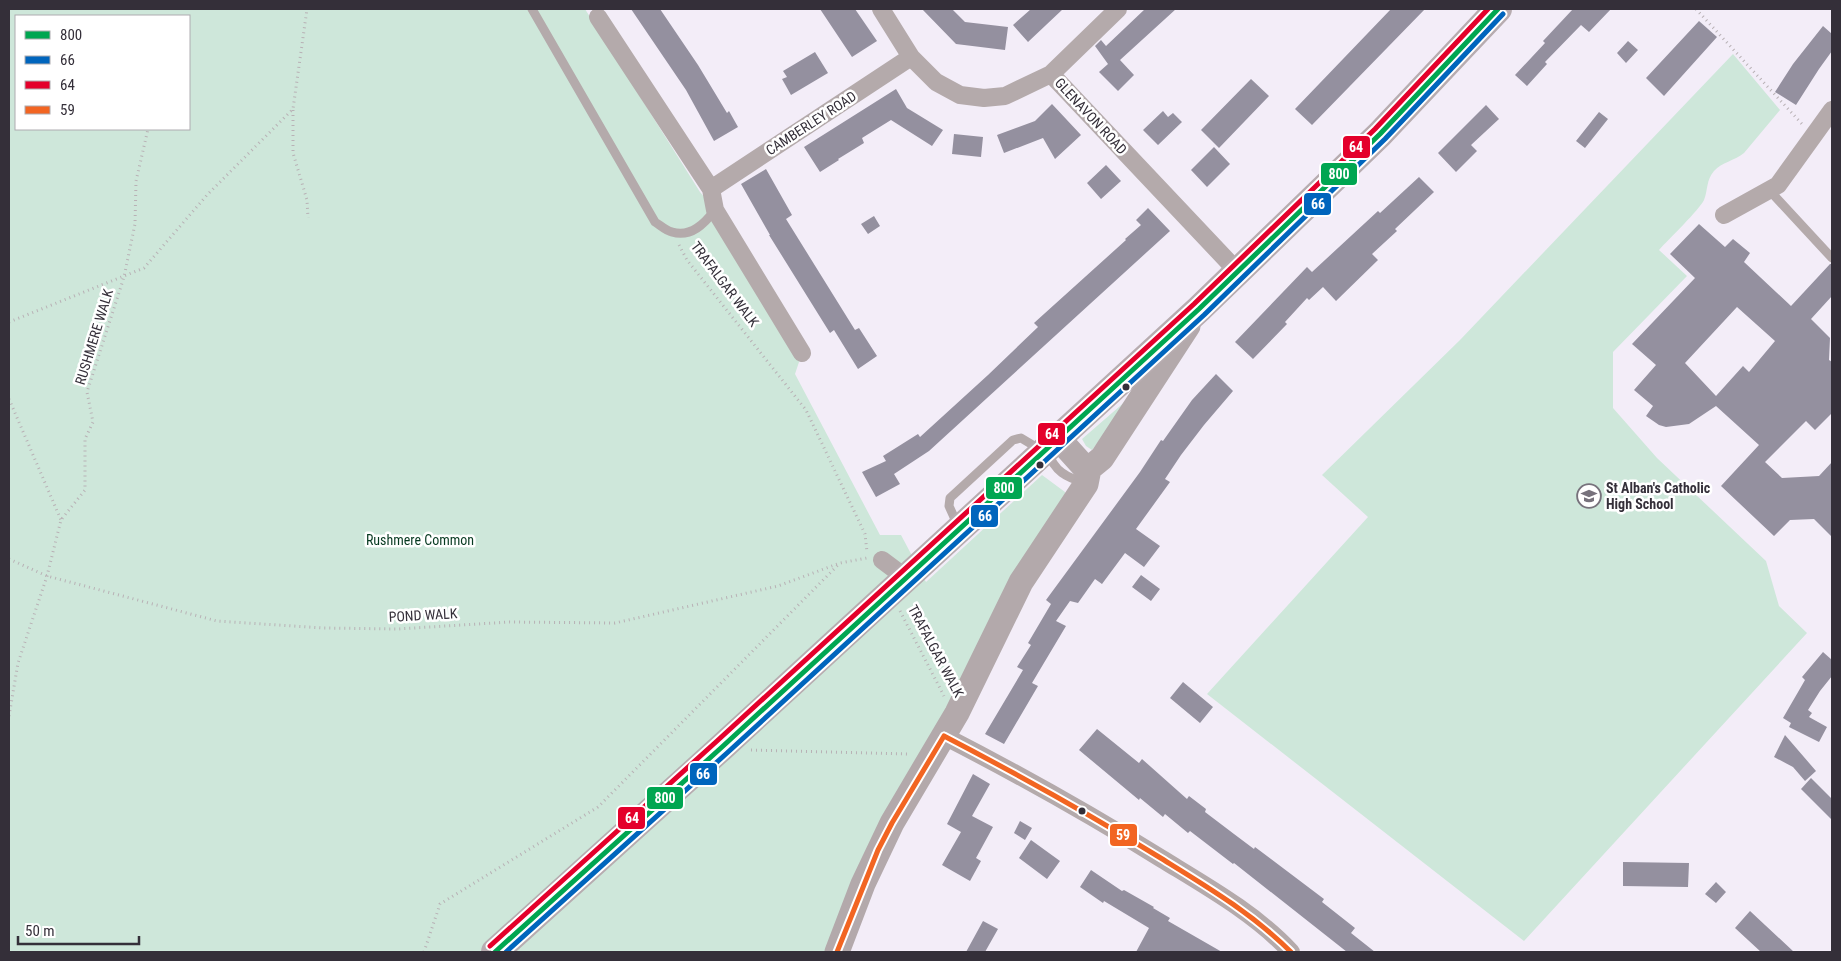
<svg xmlns="http://www.w3.org/2000/svg" width="1841" height="961" font-family="'Roboto Condensed',sans-serif">
  <style>
    .green { fill: #cee7da; fill-rule: evenodd }
    .building { fill: #94909f; fill-rule: evenodd }
    .lines { fill: none; stroke-linecap: round; stroke-linejoin: round }
    .path { stroke: #b8b1b5; stroke-width: 3; stroke-dasharray: 1 4; stroke-linecap: butt }
    .lane { stroke: #b4aaab; stroke-width: 9 }
    .street { stroke: #b4aaab; stroke-width: 18 }
    .secondary { stroke: #b3a9ab; stroke-width: 25 }
    .primary { stroke: #b7acb0; stroke-width: 28 }
    .bus-1-casing { stroke: #fff; stroke-width: 9 }
    .bus-2-casing { stroke: #fff; stroke-width: 9 }
    .bus-3-casing { stroke: #fff; stroke-width: 9 }
    .bus-4-casing { stroke: #fff; stroke-width: 9 }
    .bus-1 { stroke: #00a651; stroke-width: 5 }
    .bus-2 { stroke: #0065bd; stroke-width: 5 }
    .bus-3 { stroke: #e4002b; stroke-width: 5 }
    .bus-4 { stroke: #f26522; stroke-width: 5 }
    .bus-dot { fill: #342f39; stroke: #fff; stroke-width: 2 }
    .labels { text-anchor: middle; stroke-width: 5; stroke-linejoin: round; paint-order: stroke }
    .street-label { font-size: 14px; fill: #342f39; stroke: #fff }
    .poi-label { font-size: 14px; font-weight: bold; fill: #342f39; stroke: #fff; text-anchor: start }
    .park-label { font-size: 14px; fill: #073a21; stroke: #fff }
    .line-badge { stroke: #fff; stroke-width: 2 }
    .badge-label { font-size: 14px; text-anchor: middle; font-weight: bold; fill: #fff }
  </style>
  <rect width="100%" height="100%" fill="#f3edf8"/>
  <!-- green -->
  <path class="green" d="M9 9H585L700 192 715 210 802 353 795 374 880 535H901L926 582 1042 475 1065 492 1066 496 825 952H9ZM16 16H189V129H16Z
    M1733 54 1780 110 1744 153C1734 161 1722 162 1714 171 1706 180 1708 190 1704 200 1700 209 1668 240 1659 250L1687 276 1613 352V408L1657 458 1766 561 1779 606 1807 633 1524 941 1207 694 1368 517 1322 475 1460 340Z
    M1135 393 1092 450 1086 446 1082 439Z"/>
  <!-- building -->
  <path class="building" d="M631 9H660L698 65 727 113 729 111 738 127 714 141 686 90Z
    M820 9H855L877 41 852 57Z
    M922 9H952L965 22 1008 27 1005 50 956 44Z
    M1031 9H1063L1028 42 1013 25Z
    M1145 9H1176L1120 60 1134 75 1118 91 1099 72 1108 64 1095 46 1101 40 1106 46Z
    M1391 9H1425L1312 125 1295 109Z
    M1573 9H1611L1589 32 1581 25 1545 62 1547 64 1527 86 1515 75 1545 43 1543 41Z
    M1699 21 1717 37 1664 96 1646 78Z
    M1823 26 1832 34V51L1819 69 1796 105 1775 92 1793 64Z
    M1628 41 1638 50 1626 63 1617 53Z
    M815 52 828 73 791 95 782 79 787 77 783 71Z
    M1251 79 1269 96 1219 148 1201 130Z
    M896 89 907 108 943 130 932 146 891 120 862 138 864 143 838 159 839 160 820 172 804 147Z
    M1052 104 1081 135 1055 159 1043 138 1004 153 997 135 1035 121Z
    M1486 105 1499 119 1471 145 1477 151 1456 172 1438 153Z
    M1163 111 1168 117 1173 113 1182 122 1158 145 1143 130Z
    M1599 112 1608 119 1585 148 1576 141Z
    M954 134 983 137 981 157 952 154Z
    M1214 147 1230 164 1207 187 1191 170Z
    M1106 165 1121 181 1101 199 1087 183Z
    M766 169 792 215 786 219 855 330 859 328 877 356 858 369 834 330 830 333 769 235H770L741 184Z
    M1419 177 1434 192 1395 229 1397 231 1372 254 1378 260 1336 301 1323 287 1309 300 1307 298 1285 322 1287 324 1253 359 1235 342 1307 267 1312 272 1378 211 1380 213Z
    M1148 208 1170 231 929 451 894 474 900 484 876 497 862 472 886 461 883 456 918 434 920 437 988 375 1038 327 1034 323 1126 240 1125 239 1141 225 1136 220Z
    M874 216 880 226 868 234 861 224Z
    M1699 224 1725 247 1733 239 1750 253 1744 262 1791 306 1830 264H1832V296L1811 319 1830 338 1829 360 1832 362V413L1815 430 1806 421 1765 462 1782 478 1819 476 1832 462V537L1814 519 1790 520 1774 536 1721 486 1759 445 1716 406 1689 424 1666 427 1659 425 1646 416 1653 406 1634 390 1656 365 1632 344 1695 278 1670 254ZM1737 307 1775 341 1749 372 1743 366 1716 396 1685 363Z
    M1216 374 1233 391 1204 425 1181 455 1165 479 1170 482 1136 529 1160 546 1144 567 1125 553 1102 584 1095 579 1078 603 1070 601 1056 621 1066 626 1032 683 1038 686 1004 744 985 734 1023 670 1017 667 1031 645 1028 643 1051 604 1046 600 1140 472 1161 440 1163 441 1192 400Z
    M1141 575 1160 589 1151 601 1132 587Z
    M1823 652 1832 660V676L1820 691 1808 710 1812 713 1809 717 1827 727 1819 742 1789 727 1791 723 1783 718 1805 680 1802 677Z
    M1183 682 1213 707 1200 723 1170 698Z
    M1097 729 1139 763 1142 759 1187 799 1189 796 1206 809 1205 812 1234 834 1254 849 1255 847 1324 899 1322 902 1355 928 1351 933 1375 952H1347L1234 863 1233 864 1190 831 1188 833 1165 814 1163 817 1140 798 1139 800 1079 750Z
    M1785 735 1816 771 1805 781 1793 767 1774 757Z
    M973 774 990 784 972 816 993 827 976 858 981 861 970 881 942 865 961 832 947 824Z
    M1811 778 1832 799V820L1801 789Z
    M1020 821 1032 828 1025 840 1014 833Z
    M1031 840 1060 861 1047 879 1019 858Z
    M1623 862 1689 863 1688 887 1623 886Z
    M1091 870 1122 891 1124 890 1154 907 1153 908 1170 918 1168 921 1222 952H1136L1149 928 1104 901 1103 903 1080 887Z
    M1716 882 1726 892 1716 903 1705 894Z
    M1750 911 1794 952H1761L1735 928Z
    M983 921 998 929 985 952H966Z"/>
  <g class="lines">
    <!-- path -->
    <path class="path" d="M1696 9 1802 124
      M293 110V153L307 200 308 218
      M679 245 687 260 806 410 865 534 867 552
      M9 322 144 268 207 195 293 109 307 9
      M9 399 61 520
      M9 559 47 576 217 621 323 628 398 629 510 622 615 623 778 586 840 563 867 558
      M900 611 944 696
      M9 716 18 663 47 576 61 520 85 490V439L93 422 87 392 124 277 135 224 136 181 148 129
      M751 750 907 754 909 755
      M424 952 440 904 598 807 838 565"/>
    <!-- lane -->
    <path class="lane" d="M532 9 655 222C660 225 666 231 672 232 691 238 705 223 715 210
      M1769 190 1832 258
      M1048 452C1054 471 1067 478 1084 482
      M958 526 949 506 950 498 1013 440 1021 438 1041 450"/>
    <!-- street -->
    <path class="street" d="M881 9 911 57 936 82 960 95 984 98 1005 96 1051 74 1118 9
      M598 17 711 189 715 210 802 353
      M1051 74 1238 272
      M711 189 911 57
      M1724 215 1778 185 1832 110
      M882 560 906 578
      M944 736C1018 774 1091 815 1162 859 1206 886 1256 914 1291 952"/>
    <!-- secondary -->
    <path class="secondary" d="M1086 469 1091 467 1102 458 1188 326
      M837 952 863 884 892 823 957 713 1021 582 1086 484 1088 474 1086 469 1058 438"/>
    <!-- primary -->
    <path class="primary" d="M495 952 722 747 1199 309 1380 134 1498 9"/>
    <!-- bus-1 casing -->
    <g class="bus-1-casing">
      <path id="bus-1" d="M495 952 722 747 1199 309 1380 134 1498 9"/>
    </g>
    <!-- bus-2 casing -->
    <g class="bus-2-casing">
      <path id="bus-2" d="M506 952 727 753 1204 315 1385 139 1503 14"/>
    </g>
    <!-- bus-3 casing -->
    <g class="bus-3-casing">
      <path id="bus-3" d="M490 946 717 741 1194 304 1375 129 1488 9"/>
    </g>
    <!-- bus-4 casing -->
    <g class="bus-4-casing">
      <path id="bus-4" d="M944 736C1017 774 1089 814 1159 857 1206 886 1252 913 1291 952
        M837 952 878 850 892 823 944 736"/>
    </g>
    <!-- bus-1 -->
    <use href="#bus-1" class="bus-1"/>
    <!-- bus-2 -->
    <use href="#bus-2" class="bus-2"/>
    <!-- bus-3 -->
    <use href="#bus-3" class="bus-3"/>
    <!-- bus-4 -->
    <use href="#bus-4" class="bus-4"/>
  </g>
  <!-- icons -->
  <defs>
    <g id="school-ring" transform="scale(1.25)"><circle r="9.5" fill="#fff" stroke="#77727c" stroke-width="1.5"/><path d="M0-5L7-2L0 1L-7-2ZM-4 1L0 2.5L4 1V4Q0 6-4 4Z" fill="#77727c"/></g>
  </defs>
  <g fill-rule="evenodd">
    <use href="#school-ring" x="1589" y="496"/>
  </g>
  <!-- markers -->
  <g class="bus-dot">
    <circle cx="1126" cy="387" r="4.5"/>
    <circle cx="1040" cy="465" r="4.5"/>
    <circle cx="1082" cy="811" r="4.5"/>
  </g>
  <g class="labels">
    <!-- street labels -->
    <g class="street-label">
      <text transform="translate(1091 116) rotate(47)" y="5">GLENAVON ROAD</text>
      <text transform="translate(811 123) rotate(-33)" y="5">CAMBERLEY ROAD</text>
      <text transform="translate(725 284) rotate(53)" y="5">TRAFALGAR WALK</text>
      <text transform="translate(94 337) rotate(-73)" y="5">RUSHMERE WALK</text>
      <text transform="translate(423 615) rotate(-3)" y="5">POND WALK</text>
      <text transform="translate(936 651) rotate(62)" y="5">TRAFALGAR WALK</text>
    </g>
    <!-- poi labels -->
    <g class="poi-label">
      <text x="1606" y="493">St Alban's Catholic<tspan x="1606" dy="16">High School</tspan></text>
    </g>
    <!-- park labels -->
    <g class="park-label">
      <text x="420" y="545">Rushmere Common</text>
    </g>
  </g>
  <g class="line-badge">
    <rect x="1342" y="135" width="29" height="24" rx="5" fill="#e4002b"/>
    <rect x="1320" y="162" width="38" height="24" rx="5" fill="#00a651"/>
    <rect x="1303" y="192" width="29" height="24" rx="5" fill="#0065bd"/>
    <rect x="1037" y="422" width="29" height="24" rx="5" fill="#e4002b"/>
    <rect x="985" y="476" width="38" height="24" rx="5" fill="#00a651"/>
    <rect x="970" y="504" width="29" height="24" rx="5" fill="#0065bd"/>
    <rect x="689" y="762" width="29" height="24" rx="5" fill="#0065bd"/>
    <rect x="646" y="786" width="38" height="24" rx="5" fill="#00a651"/>
    <rect x="617" y="806" width="29" height="24" rx="5" fill="#e4002b"/>
    <rect x="1109" y="823" width="29" height="24" rx="5" fill="#f26522"/>
  </g>
  <g class="badge-label">
    <text x="1356" y="152">64</text>
    <text x="1339" y="179">800</text>
    <text x="1318" y="209">66</text>
    <text x="1052" y="439">64</text>
    <text x="1004" y="493">800</text>
    <text x="985" y="521">66</text>
    <text x="703" y="779">66</text>
    <text x="665" y="803">800</text>
    <text x="632" y="823">64</text>
    <text x="1123" y="840">59</text>
  </g>
  <!-- border -->
  <rect width="1841" height="961" fill="none" stroke="#342f39" stroke-width="20"/>
  <!-- legend -->
  <rect x="15" y="15" width="175" height="115" fill="#ffffff" stroke="#aeacb0"/>
  <rect x="25" y="31" width="25" height="8" fill="#00a651" stroke="#aeacb0"/>
  <text x="60" y="40" font-size="15" fill="#342f39">800</text>
  <rect x="25" y="56" width="25" height="8" fill="#0065bd" stroke="#aeacb0"/>
  <text x="60" y="65" font-size="15" fill="#342f39">66</text>
  <rect x="25" y="81" width="25" height="8" fill="#e4002b" stroke="#aeacb0"/>
  <text x="60" y="90" font-size="15" fill="#342f39">64</text>
  <rect x="25" y="106" width="25" height="8" fill="#f26522" stroke="#aeacb0"/>
  <text x="60" y="115" font-size="15" fill="#342f39">59</text>
  <!-- scale -->
  <path d="M18 936v8h121v-8" fill="none" stroke="#342f39" stroke-width="2.5"/>
  <text x="25" y="936" font-size="15" fill="#342f39" stroke="#ffffff" stroke-width="4" paint-order="stroke">50 m</text>
</svg>
